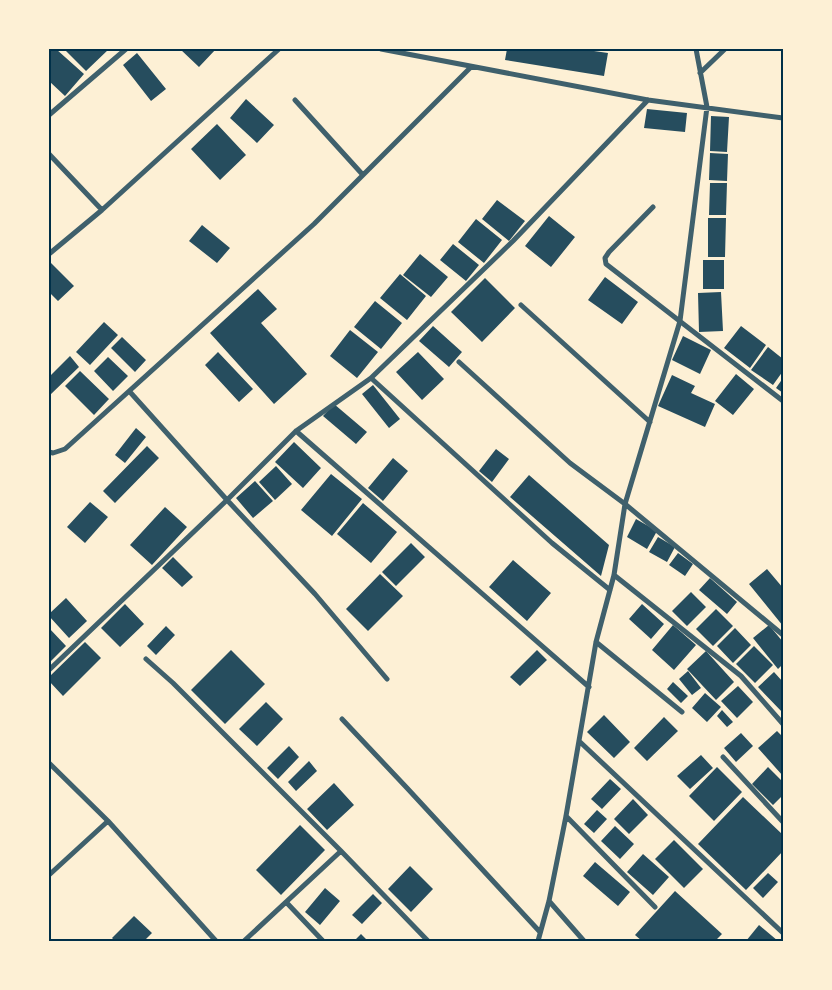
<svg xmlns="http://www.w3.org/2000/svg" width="832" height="990" font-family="'Exo 2',sans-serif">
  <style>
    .building { fill: #264d5e }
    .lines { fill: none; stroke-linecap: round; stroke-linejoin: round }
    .minor { stroke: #3f606c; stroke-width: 5 }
    .neatline { fill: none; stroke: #003049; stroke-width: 2 }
  </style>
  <rect width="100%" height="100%" fill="#fdf0d5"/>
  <!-- building -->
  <path class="building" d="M49 49H56L84 74 65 96 49 81Z
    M64 49H109L86 71Z
    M180 49H216L199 67Z
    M507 49H580L608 53 604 76 505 60Z
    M137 53 166 89 151 101 123 65Z
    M246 99 274 125 257 143 230 118Z
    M647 109 687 113 685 132 644 128Z
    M711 116 729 117 727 152 710 151Z
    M217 124 246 155 220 180 191 149Z
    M710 153 728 154 727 181 709 180Z
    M710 183H727L726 215H709Z
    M497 200 525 221 509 241 482 219Z
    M549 216 575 237 551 267 525 246Z
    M708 218H726L725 257H708Z
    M476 219 502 240 484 263 458 242Z
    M202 225 230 248 217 263 189 241Z
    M453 244 479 265 466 281 440 260Z
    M420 254 448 277 431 297 403 275Z
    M703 260H724V289H703Z
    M51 263 74 286 58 301 49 292V266Z
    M400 274 426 296 407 320 380 298Z
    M605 277 638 302 622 324 588 300Z
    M485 278 515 308 482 342 451 312Z
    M258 289 277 309 261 323 307 374 274 404 210 333Z
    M721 292 723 331 699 332 698 293Z
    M375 301 402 323 381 349 354 327Z
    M104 322 118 335 90 365 76 352Z
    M433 326 462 352 449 367 419 341Z
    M741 326 766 345 750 368 724 348Z
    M350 330 378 352 357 378 330 356Z
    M683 336 711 350 700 374 672 360Z
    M122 337 146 360 135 372 111 348Z
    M768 347 783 359V371L773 385 751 370Z
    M218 352 253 389 239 402 205 365Z
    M418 352 444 379 422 400 396 372Z
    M70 356 79 367 50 395 49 394V377Z
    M108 357 128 376 113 391 94 371Z
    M80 371 109 399 94 415 65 386Z
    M736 374 754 389 733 415 715 401Z
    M672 375 695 386 691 393 715 404 705 427 658 406Z
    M783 378V393L776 388Z
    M373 385 400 419 389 428 362 394Z
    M334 404 367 432 356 444 323 416Z
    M136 428 146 437 125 463 115 455Z
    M294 442 321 468 303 488 275 462Z
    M147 446 159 458 115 503 103 491Z
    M496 449 509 459 492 482 479 471Z
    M393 458 408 471 383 501 368 488Z
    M276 466 292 484 275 500 259 482Z
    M331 474 362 499 332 536 301 510Z
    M529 475 609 545 601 576 510 497Z
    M255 481 273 501 253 518 236 498Z
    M90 502 108 517 85 543 67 527Z
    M363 503 397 532 371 563 337 534Z
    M165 507 187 527 152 565 130 545Z
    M636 519 657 531 647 549 627 537Z
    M658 537 675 547 667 562 649 552Z
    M411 543 425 557 396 586 382 572Z
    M678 553 693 564 685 576 669 565Z
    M173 557 193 577 182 587 162 568Z
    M513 560 551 593 527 621 489 587Z
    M767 569 783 588V626L749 584Z
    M380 574 403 596 368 631 346 609Z
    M710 578 737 602 727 614 699 590Z
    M691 592 706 607 687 626 672 611Z
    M66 598 87 621 69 638 49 616V614Z
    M125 604 144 624 120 647 101 628Z
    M642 604 664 624 651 639 629 619Z
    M716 609 733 626 713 646 696 629Z
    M673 625 696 645 674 670 652 650Z
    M769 625 783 642V664L778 669 753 638Z
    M166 626 175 635 156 655 147 646Z
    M49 628 66 646 49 663Z
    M735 628 751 645 733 663 717 646Z
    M85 642 101 658 63 696 49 681V677Z
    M754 646 773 665 755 683 736 664Z
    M231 650 265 684 225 724 191 690Z
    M537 650 547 660 520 686 510 677Z
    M706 651 734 682 716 700 687 669Z
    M688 671 701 688 692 695 679 679Z
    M774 672 783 682V713L758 687Z
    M673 682 688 696 681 703 667 689Z
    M738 686 753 702 737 718 721 701Z
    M705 693 721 707 707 722 692 708Z
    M266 702 283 719 257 746 239 729Z
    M722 710 733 722 727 727 717 716Z
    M604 715 630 742 614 758 587 732Z
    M664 717 678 731 647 761 634 748Z
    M777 731 783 737V776L758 748Z
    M741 733 753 746 736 762 724 748Z
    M289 746 299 757 278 779 267 768Z
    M701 755 713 768 690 789 677 776Z
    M309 761 317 771 296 791 288 782Z
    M717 767 742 792 714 821 689 796Z
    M768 767 783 782V795L773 805 752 784Z
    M610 779 621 789 602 809 591 799Z
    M334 783 354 805 327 830 307 809Z
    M743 797 783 835V851L746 890 698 844Z
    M633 799 648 815 629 834 614 819Z
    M597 810 607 819 594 833 584 824Z
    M300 825 325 850 281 895 256 870Z
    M615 826 634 844 620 859 601 841Z
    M674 840 703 869 684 888 655 859Z
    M643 854 669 877 653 895 627 872Z
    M595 862 630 892 618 906 583 876Z
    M410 866 433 889 411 912 388 889Z
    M768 873 778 882 763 898 753 888Z
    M325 888 340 901 320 925 305 912Z
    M675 891 722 934 715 941H642L635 935Z
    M373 894 382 903 362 924 352 915Z
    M134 916 152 933 144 941H115L112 938Z
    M759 925 778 941H746Z
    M361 934 368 941H354Z"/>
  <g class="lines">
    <!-- minor -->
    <path class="minor" d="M381 49 648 100 783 118
      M700 73 725 49
      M295 100 363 175
      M49 115 126 49
      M49 154 102 210
      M653 207 609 252 605 258 606 264 783 401
      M49 254 102 210 279 49
      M521 305 650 422
      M459 362 570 463 625 504 783 635
      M130 392 227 500 315 594 387 679
      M296 431 589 687
      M49 452 53 453 65 449 314 224 471 67
      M614 575 741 676 783 724
      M610 590 552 543 371 378 513 241 648 100
      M596 642 682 712
      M146 659 173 683 341 851 428 941
      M49 670 227 500 296 431 371 378
      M342 719 407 788 540 932
      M579 741 783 933
      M723 757 783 822
      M49 763 108 821 216 941
      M566 816 655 907
      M49 875 108 821
      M549 901 584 941
      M286 902 323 941
      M244 941 341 851
      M538 941 549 901 566 816 596 642 614 575 625 504 680 321 707 107 696 49"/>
  </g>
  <!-- border -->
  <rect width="832" height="990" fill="none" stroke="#fdf0d5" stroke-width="100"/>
  <rect x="50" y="50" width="732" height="890" class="neatline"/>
</svg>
